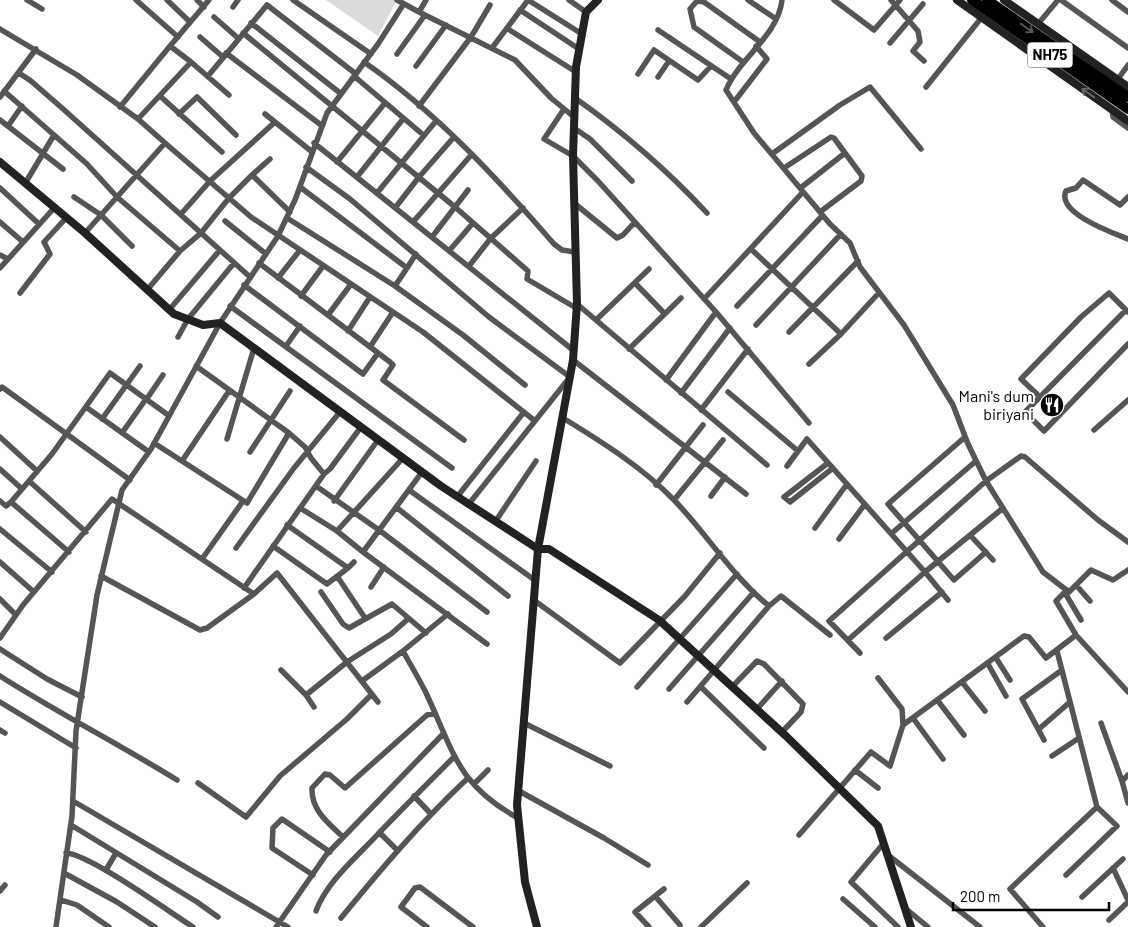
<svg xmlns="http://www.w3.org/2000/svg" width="1128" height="927" font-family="Barlow,sans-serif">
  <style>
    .green { fill: #dcdcdc }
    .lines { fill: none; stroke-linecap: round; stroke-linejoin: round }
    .highway-casing { stroke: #dbdbdb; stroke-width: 12 }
    .street { stroke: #555; stroke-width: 5.5 }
    .secondary { stroke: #222; stroke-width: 8 }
    .highway { stroke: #000; stroke-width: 10 }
    .oneway { stroke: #595959 }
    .oneway2 { stroke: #646464 }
    .labels { text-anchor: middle; stroke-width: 4; stroke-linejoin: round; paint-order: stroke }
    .shield { fill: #fff; stroke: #4c4c4c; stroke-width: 1 }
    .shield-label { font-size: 15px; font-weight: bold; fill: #000 }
    .poi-label { font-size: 16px; fill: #000; stroke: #fff; text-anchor: end }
  </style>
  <rect width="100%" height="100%" fill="#fff"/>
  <!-- green -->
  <path class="green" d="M326 0H397L378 36Z"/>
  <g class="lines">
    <!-- highway casing -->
    <g class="highway-casing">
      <path id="highway" d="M972 0 1128 109
        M987 0 1128 97"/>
    </g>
    <!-- street -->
    <path class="street" d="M27 0 42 9
      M136 0 178 37
      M167 0 190 22
      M197 0 204 7
      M293 0 371 54
      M397 0 419 12
      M426 0 419 12 515 60 551 98 574 117
      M528 0 582 34
      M569 0 586 12
      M748 0 776 19
      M782 0C778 36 739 58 726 90L754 133 830 224 850 243 860 267 904 325 953 405 968 444 986 481 1043 572 1069 592 1091 570 1113 580 1128 570
      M834 0 874 30 900 0
      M891 0 918 31 920 42 913 51 924 61
      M1061 0 1128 48
      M1112 0 1128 12
      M233 7 238 0
      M520 10 579 49
      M214 17 239 39
      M251 23 340 93
      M1038 24 1058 0
      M0 29 77 75 138 119
      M508 29 576 72
      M658 30 731 79
      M243 33 455 207 528 271 527 279 576 308
      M200 37 223 57
      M890 43 923 4
      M492 48 528 0
      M226 53 321 125
      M397 54 425 15
      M191 62 229 95
      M364 62C436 112 497 178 554 244L562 250 575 252
      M743 62 694 27 690 9 697 1 704 2 760 42
      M416 66 446 25
      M19 73 31 81 62 108 250 277
      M638 74 654 50 698 80 711 66
      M208 76 267 5 356 74
      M354 76 421 133
      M658 77 669 61
      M1118 79 1128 65
      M926 87 982 17
      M4 91 87 164 117 197 180 251
      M160 96 222 152
      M0 97 36 49
      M575 98C623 132 667 170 707 213
      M734 102 767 59 756 46
      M419 106 471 37 490 5
      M120 107 170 46
      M564 109 544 139 573 156 598 181 716 312 809 423
      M1112 109 1113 117 1128 128
      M179 114 197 97 236 135
      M265 114 311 151
      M0 120 63 169
      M8 126 22 106
      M574 128 590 139 632 181
      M165 143 251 217 423 332 535 421
      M314 143 573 350
      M772 154 840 105 870 87 921 149
      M337 162 385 103
      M787 166 831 137 834 138 862 176 861 181 820 212
      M306 167 350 199 489 317 570 377 468 505
      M252 175 270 159
      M357 177 403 119
      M26 182 54 135
      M803 186 845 153
      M0 188 39 224
      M377 193 436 121
      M74 197 101 215 132 246
      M1128 197 1120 205 1083 180 1076 188 1066 191C1056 213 1113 233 1128 239
      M574 203 617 238 623 235 634 223
      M395 208 419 177 454 137
      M181 214 210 181 275 122
      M287 218 395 286 407 268 300 187
      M225 221 266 254
      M0 222 23 242
      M413 222 472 154
      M85 233 165 143 138 119 191 62 170 46 209 0
      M432 237 468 190
      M751 249 841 334 876 296
      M449 251 473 223
      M0 255 8 259
      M259 263 390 362 393 365 383 380 464 440
      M469 266 491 238 523 208
      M0 268 55 207
      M407 268 416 254
      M278 278 300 250
      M635 283 665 314
      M244 285 363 374 378 353
      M395 286 463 335 525 385
      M147 290 180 251 201 233 229 198 252 175 290 212
      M20 293 50 254 44 242 67 217
      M301 296 323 266
      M704 299 803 192
      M577 304 767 465
      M230 306 452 468
      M737 306 821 217
      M169 310 220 250
      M1128 312 1109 293 1081 317 1021 379 1040 397 1025 412 1044 431 1128 344
      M328 315 351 284
      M596 320 649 269
      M756 325 841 234
      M348 331 370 297
      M789 332 858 261
      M178 337 188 319 234 263
      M286 346 300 326
      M370 347 393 312
      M629 349 681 298
      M573 360 746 494
      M809 364 841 334
      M196 366 289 433 305 447 311 458 324 474
      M666 380 716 312
      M0 389 2 387 130 480
      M728 392 798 451
      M681 393 730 328
      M1040 397 1126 310
      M146 400 163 375
      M86 407 149 452
      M701 410 748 349
      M563 418C602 442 642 467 674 500 707 534 732 576 769 606L781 596 830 635
      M102 419 140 366
      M1094 430 1128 400
      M122 433 146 399
      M0 437 37 471
      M965 437 888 504 954 580 986 552
      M227 439 254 348
      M154 443 247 503 289 433
      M250 452 290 391
      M182 461 229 391
      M828 463 784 497 790 502 833 468
      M787 466 807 439 925 572 1003 508
      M0 469 22 489
      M29 481 86 532
      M656 485 703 425
      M316 486 379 530 487 612
      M409 490 536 581
      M711 496 725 477
      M457 497 524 412
      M674 500 723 440
      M0 501 6 506 11 502
      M334 501 378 440
      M396 507 508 596
      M300 508 337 531 403 458
      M495 522 536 461
      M815 528 847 484
      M0 529 52 572
      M337 531 363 552 422 472
      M892 533 976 461
      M970 535 993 560
      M839 539 865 504
      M273 546 327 584 348 568 287 525
      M236 548 294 468 340 412
      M69 552 11 502 52 454 110 373 168 415
      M363 552 487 644
      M202 559 243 501
      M0 562 34 592
      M348 568 354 562
      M101 576 200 630 207 628 254 594 277 573 378 702
      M337 576 365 618
      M1076 585 1090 601
      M371 587 384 567
      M244 588 324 474 330 469 361 427
      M1067 590 1056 601 1076 635 1128 692
      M321 592 343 624 349 628 392 604 426 633
      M1065 593 1081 620
      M0 599 16 615
      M535 601 620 663 685 596 720 553
      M0 638 23 605 112 499 254 594
      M886 638 942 592
      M848 640 925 572 948 600
      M0 649 47 679 82 697
      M403 651C411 666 420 680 427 695 454 753 458 785 518 818
      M1057 651 1097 807 1117 826 1066 875
      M860 653 829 621 986 481 1021 456 1025 457 1098 520 1128 542
      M996 658 1010 680
      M988 664 1006 696
      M281 670 306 695 347 662 391 634 408 619
      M0 676C58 713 119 744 177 780
      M362 681 403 651 448 614
      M962 682 985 711
      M637 687 737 574
      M701 687 764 748
      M732 687 757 661 764 664 803 704 801 712 782 732
      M669 689 754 592
      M306 695 314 707
      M938 701 964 735
      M0 702 76 748
      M687 702 769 606
      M757 709 782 681
      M913 718 943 759
      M524 723 610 766
      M1101 723 1122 781 1128 775
      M903 725 1024 636 1029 637 1046 658 1076 635
      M1039 729 1070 702
      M0 730 5 733
      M1044 740 1022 699 1062 670
      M1052 756 1079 738
      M855 770 878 788
      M1122 781 1128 803
      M198 783 246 817 280 776 347 719 372 694
      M474 784 488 770
      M519 791 604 838 648 865
      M414 796 430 813
      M73 801 288 927
      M71 825 197 902 218 917
      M380 833 396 849
      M799 835 871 752 890 766 903 725 902 709 878 678
      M343 837C328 823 311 810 312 788L325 774 330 775 345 788 427 715 435 713
      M883 844 851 882 898 927
      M66 853C89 854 168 911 193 927
      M888 855 980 927
      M1113 868 1128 900
      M106 870 116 853
      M64 873 117 902 155 927
      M313 875 272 848 273 828 282 819 330 852
      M0 891 5 885
      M655 896 680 925
      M1082 897 1123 859
      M843 899 875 927
      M61 900 77 905 109 927
      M905 908 928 927
      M316 911C327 881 357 857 378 834 403 808 428 783 453 758
      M341 918C381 869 421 822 468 778
      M1109 920 1128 902
      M56 927 72 816 76 731 97 595 122 490 151 449 220 323 278 236 295 200 327 113 378 44 403 5
      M276 927 326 855 443 734
      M427 927 401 907 415 888 420 887 473 927
      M649 927 635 912 664 889
      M701 927 747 883
      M1043 927 1010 889 1097 807"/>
    <!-- secondary -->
    <path class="secondary" d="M957 0 1128 121
      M1004 0 1128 87
      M0 162 85 233 174 314 203 325 220 323 441 486 538 549H549L659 620 786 736 878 826 911 927
      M537 927 525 882 517 805 538 549 573 360 577 304 573 156 576 67 586 12 598 0"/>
    <!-- highway -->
    <use href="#highway" class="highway"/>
  </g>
  <!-- one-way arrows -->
  <defs><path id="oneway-shaft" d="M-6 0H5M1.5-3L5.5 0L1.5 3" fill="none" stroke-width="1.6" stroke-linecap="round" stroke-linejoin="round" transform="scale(1.25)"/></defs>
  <use class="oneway" href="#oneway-shaft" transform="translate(1027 28) rotate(35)"/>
  <use class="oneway2" href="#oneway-shaft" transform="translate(1088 93) rotate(-145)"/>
  <!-- icons -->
  <defs>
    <g id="restaurant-disc" transform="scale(1.25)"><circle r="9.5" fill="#000" stroke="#fff"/><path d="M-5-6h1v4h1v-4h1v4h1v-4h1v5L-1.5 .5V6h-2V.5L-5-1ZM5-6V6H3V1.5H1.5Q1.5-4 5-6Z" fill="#fff"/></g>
  </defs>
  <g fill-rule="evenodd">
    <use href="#restaurant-disc" x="1052" y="405"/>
  </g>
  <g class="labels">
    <!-- shield labels -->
    <rect class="shield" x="1027.5" y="42.5" width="45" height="25" rx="4"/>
    <g class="shield-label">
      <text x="1050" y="60">NH75</text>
    </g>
    <!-- poi labels -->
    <g class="poi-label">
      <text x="1034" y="402">Mani's dum<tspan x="1034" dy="18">biriyani</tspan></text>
    </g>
  </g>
  <!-- scale -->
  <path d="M953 902v8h156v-8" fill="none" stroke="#000000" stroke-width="2.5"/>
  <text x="960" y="902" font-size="15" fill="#000000" stroke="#ffffff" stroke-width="4" paint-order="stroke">200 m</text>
</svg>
